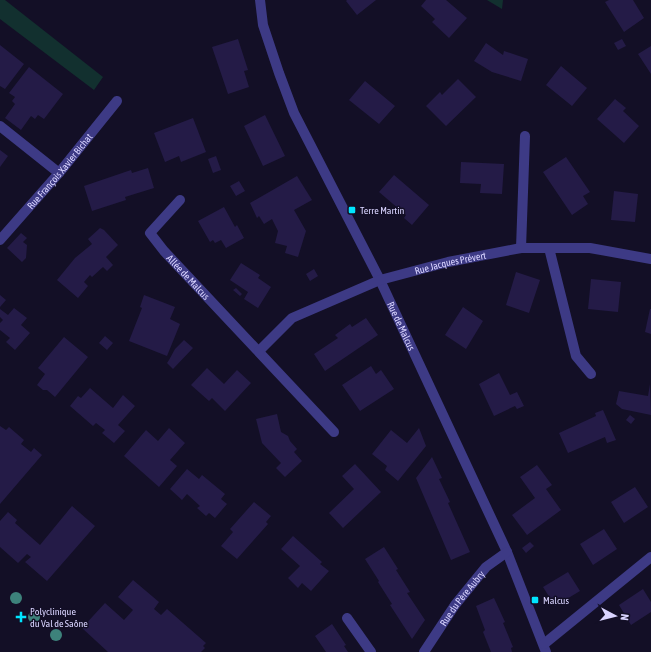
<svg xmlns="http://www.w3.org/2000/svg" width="651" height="652" font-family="'Asap Condensed',sans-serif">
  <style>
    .green { fill: #12302f }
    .building { fill: #241b47 }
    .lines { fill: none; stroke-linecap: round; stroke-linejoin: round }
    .service { stroke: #3d3a85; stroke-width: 10 }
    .minor { stroke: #3d3a85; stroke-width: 10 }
    .tree { fill: #3d827b }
    .poi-dot { fill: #00e5ff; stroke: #130f26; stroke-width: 1.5 }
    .labels { text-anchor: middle; stroke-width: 3; stroke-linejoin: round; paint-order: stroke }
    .street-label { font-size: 10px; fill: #d9d4ff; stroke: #130f26 }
    .poi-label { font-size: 10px; fill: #d9d4ff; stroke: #130f26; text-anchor: start }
  </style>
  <rect width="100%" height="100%" fill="#130f26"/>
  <!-- green -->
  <path class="green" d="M0 0H5L103 77 94 90 0 19Z
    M487 0H503L502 9Z"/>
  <!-- building -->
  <path class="building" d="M347 0H376L357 15 346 1Z
    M426 0H446L467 18 449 38 432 22 435 19 421 6Z
    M609 0H633L644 18 624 32 605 2Z
    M238 39 248 70 244 71 249 87 228 94 212 47Z
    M622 39 626 46 618 50 614 43Z
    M486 43 503 55 504 51 528 59 521 81 492 72 474 61Z
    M0 45 24 64 5 89 0 86Z
    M651 46V74L638 54Z
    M561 66 587 88 572 106 546 85Z
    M29 67 63 94 44 119 38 115 35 119 31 116 21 130 5 118 15 104 12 101 15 97 9 93Z
    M458 79 476 97 446 126 426 106 440 92 442 95Z
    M365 81 395 106 379 124 349 100Z
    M615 99 626 108 623 111 639 126 624 143 597 119Z
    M265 115 285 156 263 166 244 126Z
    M193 118 206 152 181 162 179 156 165 162 154 133Z
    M0 150 8 156 0 167Z
    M216 156 221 170 213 173 208 159Z
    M566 157 590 192 583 196 588 204 572 215 543 172Z
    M461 162 504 164 502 194 480 193 481 184 460 183Z
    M148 168 154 188 125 197 126 200 92 211 84 186 131 170 132 173Z
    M394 175 429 205 412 225 404 218 406 215 379 192Z
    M297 176 312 200 294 210 306 231 298 257 285 253 287 246 275 243 278 231 272 219 264 224 259 216 257 218 250 203Z
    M239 181 245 191 236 196 230 186Z
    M614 191 638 194 635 222 611 220Z
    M224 207 235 227 237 225 244 238 226 248 221 240 215 243 213 240 210 242 198 221Z
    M100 228 104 230 118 245 106 257 113 265 107 271 103 267 92 277 90 275 84 282 88 286 78 298 57 280 75 258 92 244 88 239Z
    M21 233 27 238 23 242 27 245 26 258 22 262 7 248Z
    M241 263 260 275 258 278 271 287 258 308 244 299 248 292 230 280Z
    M314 269 318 276 310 281 306 274Z
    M516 272 540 280 529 313 506 305Z
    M591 279 621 282 618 312 588 309Z
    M236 288 242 294 240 296 233 290Z
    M0 295 6 300 0 307Z
    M144 295 175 307 170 319 180 324 167 356 129 341 142 308 140 307Z
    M463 307 483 321 466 349 445 335Z
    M14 308 27 318 21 325 30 333 15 350 6 342 10 338 0 330V323L3 320 0 317V309L8 315Z
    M650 309H651V334L645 332Z
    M366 318 378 335 325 371 314 354 338 338 335 335 350 324 352 327Z
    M105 336 113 343 107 350 99 343Z
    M64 337 88 357 55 397 47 390H43L37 385 45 374 38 368Z
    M184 340 193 348 173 369 167 363 169 360 175 349Z
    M371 366 376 374 381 370 394 389 360 411 342 385Z
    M207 368 224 384 237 370 251 383 225 411 212 398 209 401 191 385Z
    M499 373 510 395 517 392 524 406 517 409 515 406 494 416 479 384Z
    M650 384 651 415 622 409 616 404 619 391 648 396Z
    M90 388 113 408 123 395 135 406 118 425 125 431 114 443 102 433 105 430 96 423 93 426 70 406 78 396 81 398Z
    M603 410 616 440 607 443 605 437 568 453 559 433 596 416 595 413Z
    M277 414 281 432 288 436 290 441 297 449 294 452 302 461 285 477 276 468 281 463 262 443 256 419Z
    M630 415 635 419 631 424 626 420Z
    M0 426 6 430 9 427 24 440 21 444 31 452 34 448 42 455 0 504Z
    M169 428 185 443 170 460 177 466 159 487 124 456 146 430 158 441Z
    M419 428 426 446 398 481 385 470 387 466 372 454 391 430 407 443Z
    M432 457 442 478 439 479 450 502 448 503 470 552 451 560 416 478Z
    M355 464 381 492 343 528 329 513 354 489 342 476Z
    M537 465 552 485 546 489 561 510 527 535 512 515 535 498 520 477Z
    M187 469 199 479 202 475 225 494 221 499 227 504 215 518 209 513 206 516 197 508 200 506 187 494 182 500 170 489Z
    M635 487 648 507 624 523 611 502Z
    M254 502 271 516 266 522 268 524 237 559 221 546 233 532 230 529Z
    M72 506 95 526 47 581 25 562 31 557 27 554 18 563 0 547V521L8 512 17 520 15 523 40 545Z
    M604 529 617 549 593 565 580 544Z
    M293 536 322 562 320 564 329 571 311 591 302 583 298 588 288 578 300 566 281 549Z
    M530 542 534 546 526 553 522 548Z
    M384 547 398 569 396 570 410 592 407 593 425 620 412 639 390 605 392 604 378 582 379 581 365 559Z
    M568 572 580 591 555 606 543 587Z
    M133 580 159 602 154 609 161 615 167 609 206 643 203 646 205 648 201 652H108L82 628 105 603 124 620 133 610 118 597Z
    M643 589 651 602V612L631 625 619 605Z
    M494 598 505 622 503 623 513 647 511 648 512 652H491L483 632 485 630 476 606Z
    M332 624 346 645 344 646 348 652H326L315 636Z"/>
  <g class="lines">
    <!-- service -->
    <path class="service" d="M347 618 371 652"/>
    <!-- minor -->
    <g class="minor">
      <path id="s1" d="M260 0 263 25 279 73 294 113 380 280 507 552 546 652"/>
      <path d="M0 126 59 173"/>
      <path id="s2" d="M180 200 150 233 164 251 334 432"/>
      <path id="s3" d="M0 240 59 173 117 101"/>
      <path d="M521 248 525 136"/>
      <path d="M549 248 576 356 591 374"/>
      <path id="s4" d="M259 351 292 318 380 280 448 262 521 248H590L651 259"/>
      <path d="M544 644 651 557"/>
      <path id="s5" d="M424 652 455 605 486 567 507 552"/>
    </g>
  </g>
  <!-- trees -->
  <g class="tree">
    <circle cx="16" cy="598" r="6"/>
    <circle cx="34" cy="617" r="6"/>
    <circle cx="56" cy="635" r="6"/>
  </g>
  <!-- markers -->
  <g class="poi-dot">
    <rect x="348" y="206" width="8" height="8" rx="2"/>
    <rect x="531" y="596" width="8" height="8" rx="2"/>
    <path d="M19 611h4v4h4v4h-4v4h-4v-4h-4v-4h4z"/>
  </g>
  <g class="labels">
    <!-- street labels -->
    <g class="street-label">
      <text dy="4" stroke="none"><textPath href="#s3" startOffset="91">Rue François Xavier Bichat</textPath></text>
      <text dy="4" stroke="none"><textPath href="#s4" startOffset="215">Rue Jacques Prévert</textPath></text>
      <text dy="4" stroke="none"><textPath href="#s2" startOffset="103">Allée de Malcus</textPath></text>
      <text dy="4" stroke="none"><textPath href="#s1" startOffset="357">Rue de Malcus</textPath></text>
      <text dy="4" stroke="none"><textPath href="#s5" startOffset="66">Rue du Père Aubry</textPath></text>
    </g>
    <!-- poi labels -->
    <g class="poi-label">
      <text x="360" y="214">Terre Martin</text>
      <text x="543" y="604">Malcus</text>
      <text x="30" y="615">Polyclinique<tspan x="30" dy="12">du Val de Saône</tspan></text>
    </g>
  </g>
  <!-- north arrow -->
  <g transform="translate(615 616) rotate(97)" stroke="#130f26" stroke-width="3" paint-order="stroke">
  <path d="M0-3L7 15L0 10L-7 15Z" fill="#d9d4ff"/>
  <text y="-6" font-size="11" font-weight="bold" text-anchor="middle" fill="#d9d4ff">N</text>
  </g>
</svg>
